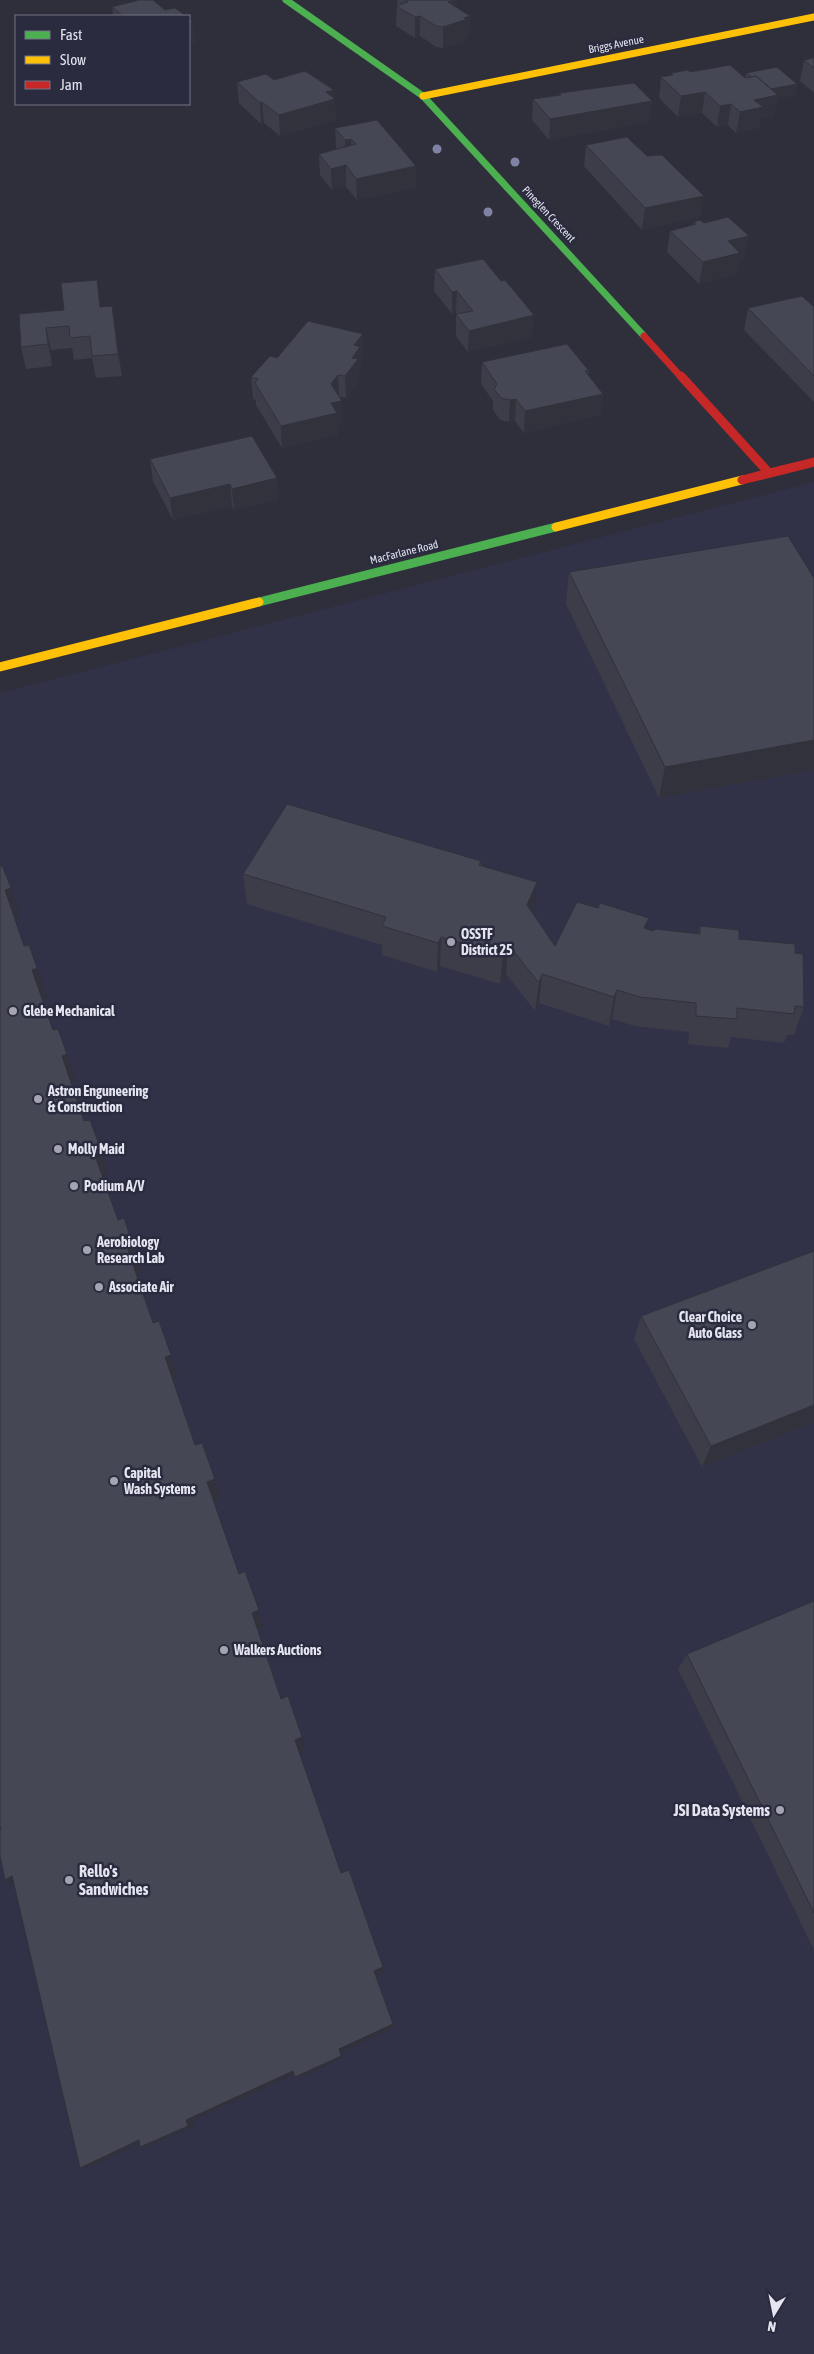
<svg xmlns="http://www.w3.org/2000/svg" width="814" height="2354" font-family="'Asap Condensed',sans-serif">
  <style>
    .built { fill: #313148 }
    .lines { fill: none; stroke-linecap: round; stroke-linejoin: round }
    .fast-far1 { stroke: #4caf50; stroke-width: 7 }
    .fast { stroke: #4caf50; stroke-width: 9 }
    .slow-far1 { stroke: #ffc107; stroke-width: 7 }
    .slow { stroke: #ffc107; stroke-width: 9 }
    .jam-far1 { stroke: #c62828; stroke-width: 7 }
    .jam { stroke: #c62828; stroke-width: 9 }
    .tree { fill: #7f82a5 }
    .wall { fill: #3c3d48 }
    .shaded-wall { fill: #31323b }
    .building { fill: #464754; stroke: #31323b }
    .poi-dot { fill: #a4a5b1; stroke: #2a2b3e; stroke-width: 2 }
    .labels { text-anchor: middle; stroke-width: 5; stroke-linejoin: round; paint-order: stroke }
    .far-street-label { font-size: 11px; fill: #e4e5f1; stroke: #2a2b3e }
    .poi-label { font-size: 14px; font-weight: bold; fill: #e4e5f1; stroke: #2a2b3e; text-anchor: start }
    .near-poi-label { font-size: 16px; font-weight: bold; fill: #e4e5f1; stroke: #2a2b3e; text-anchor: end }
  </style>
  <rect width="100%" height="100%" fill="#2e2f3a"/>
  <!-- built -->
  <path class="built" d="M814 482V2354H0V693Z"/>
  <g class="lines">
    <!-- fast-far1 -->
    <path class="fast-far1" d="M286 0 423 96 644 336"/>
    <!-- fast -->
    <path class="fast" d="M259 602 556 527"/>
    <!-- slow-far1 -->
    <path class="slow-far1" d="M423 96 814 17"/>
    <!-- slow -->
    <path class="slow" d="M556 527 742 480
      M0 667 259 602"/>
    <!-- jam-far1 -->
    <path class="jam-far1" d="M644 336 682 378"/>
    <!-- jam -->
    <path class="jam" d="M681 376 769 473
      M742 480 814 462"/>
  </g>
  <!-- trees -->
  <g class="tree">
    <circle cx="437" cy="149" r="4.5"/>
    <circle cx="515" cy="162" r="4.5"/>
    <circle cx="488" cy="212" r="4.5"/>
  </g>
  <!-- wall -->
  <path class="wall" d="M397 0H457V8L470 16 469 37H467V40L443 48 436 47 420 36 415 38 396 26Z
    M112 7 186 16H113Z
    M814 58V93L800 81 804 60Z
    M671 73 745 78 746 73 797 84 795 95 777 99 774 116 761 119 759 128 736 133 728 125 717 127 702 113 678 117 659 98 661 77 671 75Z
    M274 80 334 90 336 120 280 136 264 123 261 124 239 103 237 82Z
    M560 93 652 101 649 122 549 140 532 120 533 99 559 95Z
    M335 128 416 166V188L357 200 346 187 332 190 320 175 319 154 336 149Z
    M586 145 647 156 704 196 700 217 642 230 584 166Z
    M693 222 745 258 739 259 737 274 699 284 667 252 670 231 692 225Z
    M435 269 532 337 468 352 456 336V314H458L456 313 452 314 434 291Z
    M112 306 122 376 96 378 92 358 74 360 72 348 51 350 52 366 26 369 21 347 19 314Z
    M814 307V402L744 330 748 308Z
    M363 334V356L361 359V368L359 371V381L346 398 340 397 343 422 338 424V435L282 448 256 405V400L253 399 251 377 277 358Z
    M482 362 589 371 588 375 603 394 600 415 524 433 515 421 509 422 500 420 493 410V401L481 384Z
    M150 459 279 500 234 510 232 506 173 520 153 481Z
    M569 572 814 578V770L659 798 566 604Z
    M481 861V866L534 912 533 914 555 946 647 929 652 931 698 934 700 926 739 939 795 953 804 1007 794 1035H787L784 1043 731 1037 728 1048 688 1044 689 1032 634 1026 612 1019 609 1026 539 1003 535 1011 506 974 500 984 440 966 437 972 382 955V945L247 904 243 874Z
    M814 1251V1422L702 1467 634 1339 641 1316Z
    M814 1601V1950L678 1669 687 1654Z"/>
  <!-- shaded-wall -->
  <path class="shaded-wall" d="M457 0V20L448 3Z
    M420 16V36L415 38V17Z
    M470 16 469 37H467V40L443 48V27Z
    M193 22 195 43 189 44V23Z
    M797 84 795 95 777 99 774 116 761 119 759 128 736 133 740 112 766 90Z
    M334 90 336 120 280 136 279 115 326 92Z
    M705 92 702 113 678 117 681 96Z
    M652 101 649 122 549 140 550 119Z
    M262 102 264 123 261 124 260 103Z
    M731 104 728 125 717 127 720 106Z
    M351 139 352 160 345 162V140Z
    M346 165V187L332 190 331 169Z
    M416 166V188L357 200 356 179Z
    M704 196 700 217 642 230 645 208Z
    M749 236 745 258 739 259 737 274 699 284 703 262 728 241Z
    M457 291 456 313 452 314V292Z
    M112 306 115 328 122 376 118 354Z
    M534 315 532 337 468 352 469 331Z
    M46 328 51 350 52 366 48 344Z
    M363 334V356L361 359V368L359 371V381L346 398 345 376 354 345Z
    M338 375 339 397 342 401 343 422 338 424V435L282 448 281 426 331 384Z
    M603 394 600 415 524 433 525 411Z
    M516 399 515 421 509 422 510 400Z
    M277 478 279 500 234 510 232 489Z
    M230 484 232 506 173 520 170 498Z
    M814 740V770L659 798 665 767Z
    M537 882 534 912 524 935 527 905Z
    M11 888 20 918 14 920 5 890Z
    M649 918 643 948 644 928Z
    M441 937 440 966 437 972 438 943Z
    M508 944 506 974 500 984 503 955Z
    M37 968 47 997 42 999 32 970Z
    M542 974 539 1003 535 1011 539 983Z
    M617 990 612 1019 609 1026 614 997Z
    M67 1054 76 1082 71 1083 62 1056Z
    M100 1147 108 1174 102 1176 93 1150Z
    M134 1248 142 1273 136 1275 128 1250Z
    M171 1355 178 1377 172 1379 165 1357Z
    M814 1405V1422L702 1467 711 1446Z
    M215 1479 221 1498 213 1502 207 1482Z
    M259 1610 263 1627 257 1629 252 1613Z
    M302 1737 305 1750 299 1753 295 1740Z
    M12 1876 19 1888 5 1880Z
    M383 1967 384 1972 375 1977 374 1971Z
    M393 2024V2028L342 2052 343 2058 299 2078 295 2077 339 2049Z
    M293 2071 297 2073 194 2120 196 2125 150 2146 140 2147 186 2120Z
    M149 2139 92 2166 80 2168 139 2140Z"/>
  <!-- building -->
  <path class="building" d="M139 0H153L165 10 175 8 186 16H123L112 7Z
    M405 0H456L448 2 470 16 464 18 468 19 443 27 436 26 420 16 415 17 396 6 408 2Z
    M189 19 193 22 189 23Z
    M814 58V68L804 60Z
    M730 65 745 78 756 76 778 95 754 100 763 107 740 112 731 104 720 106 705 92 681 96 661 77 673 75 671 73 688 70 690 72Z
    M777 67 797 84 771 89 756 76 751 77 746 73Z
    M305 71 334 90 326 92 335 99 279 115 262 102 260 103 237 82 266 74 274 80Z
    M634 83 652 101 550 119 533 99 561 95 560 93Z
    M377 120 416 166 356 179 346 165 331 169 319 154 356 144 351 139 345 140 335 128Z
    M627 137 647 156 662 155 704 196 645 208 586 145Z
    M728 217 749 236 728 241 740 253 703 262 670 231 696 224 693 222 700 220 704 223Z
    M483 259 501 281 505 280 534 315 469 331 456 314 473 311 457 291 452 292 435 269Z
    M97 280 100 307 112 306 118 354 92 356 90 336 70 338 69 326 46 328 48 344 21 347 19 314 64 310 61 283Z
    M802 296 814 307V376L748 308Z
    M308 321 363 334 354 345 360 347 352 358 358 359 345 376 338 375 331 384 342 401 331 403 337 413 281 426 255 383 258 379 251 377 270 356 277 358Z
    M567 344 589 371H585L603 394 525 411 516 399 510 400 501 398 494 389 497 384 482 362Z
    M252 436 277 478 232 489 230 484 170 498 150 459Z
    M788 536 814 578V740L665 767 569 572Z
    M287 804 481 861 479 865 537 882 527 905 555 946 577 902 598 908 600 903 649 918 644 928 652 931 656 929 700 934V926L739 930V939L795 944V953L803 954 804 1007 795 1006 794 1014 737 1008V1019L696 1016V1003L640 997 617 990 614 997 542 974 539 983 508 944 503 955 441 937 438 943 382 926 386 917 243 874Z
    M2 865 11 888 5 890 24 946 29 945 37 968 32 970 53 1030 58 1029 67 1054 62 1056 84 1121 90 1120 100 1147 93 1150 118 1220 124 1218 134 1248 128 1250 153 1323 159 1321 171 1355 165 1357 195 1445 202 1443 215 1479 207 1482 239 1574 245 1571 259 1610 252 1613 281 1699 288 1696 302 1737 295 1740 341 1873 349 1870 383 1967 374 1971 393 2024 339 2049 341 2056 295 2077 293 2071 186 2120 188 2126 140 2147 139 2140 80 2168 12 1876 5 1880 0 1856V1830H1L0 1826V866Z
    M814 1251V1405L711 1446 641 1316Z
    M814 1601V1913L687 1654Z"/>
  <!-- markers -->
  <g class="poi-dot">
    <circle cx="451" cy="942" r="5"/>
    <circle cx="13" cy="1011" r="5"/>
    <circle cx="38" cy="1099" r="5"/>
    <circle cx="58" cy="1149" r="5"/>
    <circle cx="74" cy="1186" r="5"/>
    <circle cx="87" cy="1250" r="5"/>
    <circle cx="99" cy="1287" r="5"/>
    <circle cx="752" cy="1325" r="5"/>
    <circle cx="114" cy="1481" r="5"/>
    <circle cx="224" cy="1650" r="5"/>
    <circle cx="780" cy="1810" r="5"/>
    <circle cx="69" cy="1880" r="5"/>
  </g>
  <g class="labels">
    <!-- far-street labels -->
    <g class="far-street-label">
      <text transform="translate(616 44) rotate(-11)" y="4">Briggs Avenue</text>
      <text transform="translate(549 214) rotate(47)" y="4">Pineglen Crescent</text>
      <text transform="translate(404 552) rotate(-14)" y="4">MacFarlane Road</text>
    </g>
    <!-- poi labels -->
    <g class="poi-label">
      <text x="461" y="939">OSSTF<tspan x="461" dy="16">District 25</tspan></text>
      <text x="23" y="1016">Glebe Mechanical</text>
      <text x="48" y="1096">Astron Enguneering<tspan x="48" dy="16">&amp; Construction</tspan></text>
      <text x="68" y="1154">Molly Maid</text>
      <text x="84" y="1191">Podium A/V</text>
      <text x="97" y="1247">Aerobiology<tspan x="97" dy="16">Research Lab</tspan></text>
      <text x="109" y="1292">Associate Air</text>
      <text x="742" y="1322" text-anchor="end">Clear Choice<tspan x="742" dy="16">Auto Glass</tspan></text>
      <text x="124" y="1478">Capital<tspan x="124" dy="16">Wash Systems</tspan></text>
      <text x="234" y="1655">Walkers Auctions</text>
    </g>
    <!-- near-poi labels -->
    <g class="near-poi-label">
      <text x="770" y="1816">JSI Data Systems</text>
      <text x="79" y="1877" text-anchor="start">Rello's<tspan x="79" dy="18">Sandwiches</tspan></text>
    </g>
  </g>
  <!-- legend -->
  <rect x="15" y="15" width="175" height="90" fill="#2a2b3e" stroke="#747586"/>
  <rect x="25" y="31" width="25" height="8" fill="#4caf50" stroke="#747586"/>
  <text x="60" y="40" font-size="15" fill="#e4e5f1">Fast</text>
  <rect x="25" y="56" width="25" height="8" fill="#ffc107" stroke="#747586"/>
  <text x="60" y="65" font-size="15" fill="#e4e5f1">Slow</text>
  <rect x="25" y="81" width="25" height="8" fill="#c62828" stroke="#747586"/>
  <text x="60" y="90" font-size="15" fill="#e4e5f1">Jam</text>
  <!-- north arrow -->
  <g transform="translate(774 2314) rotate(190)" stroke="#2a2b3e" stroke-width="4" paint-order="stroke">
  <path d="M0-4L9 19L0 12L-9 19Z" fill="#e4e5f1"/>
  <text y="-8" font-size="14" font-weight="bold" text-anchor="middle" fill="#e4e5f1">N</text>
  </g>
</svg>
